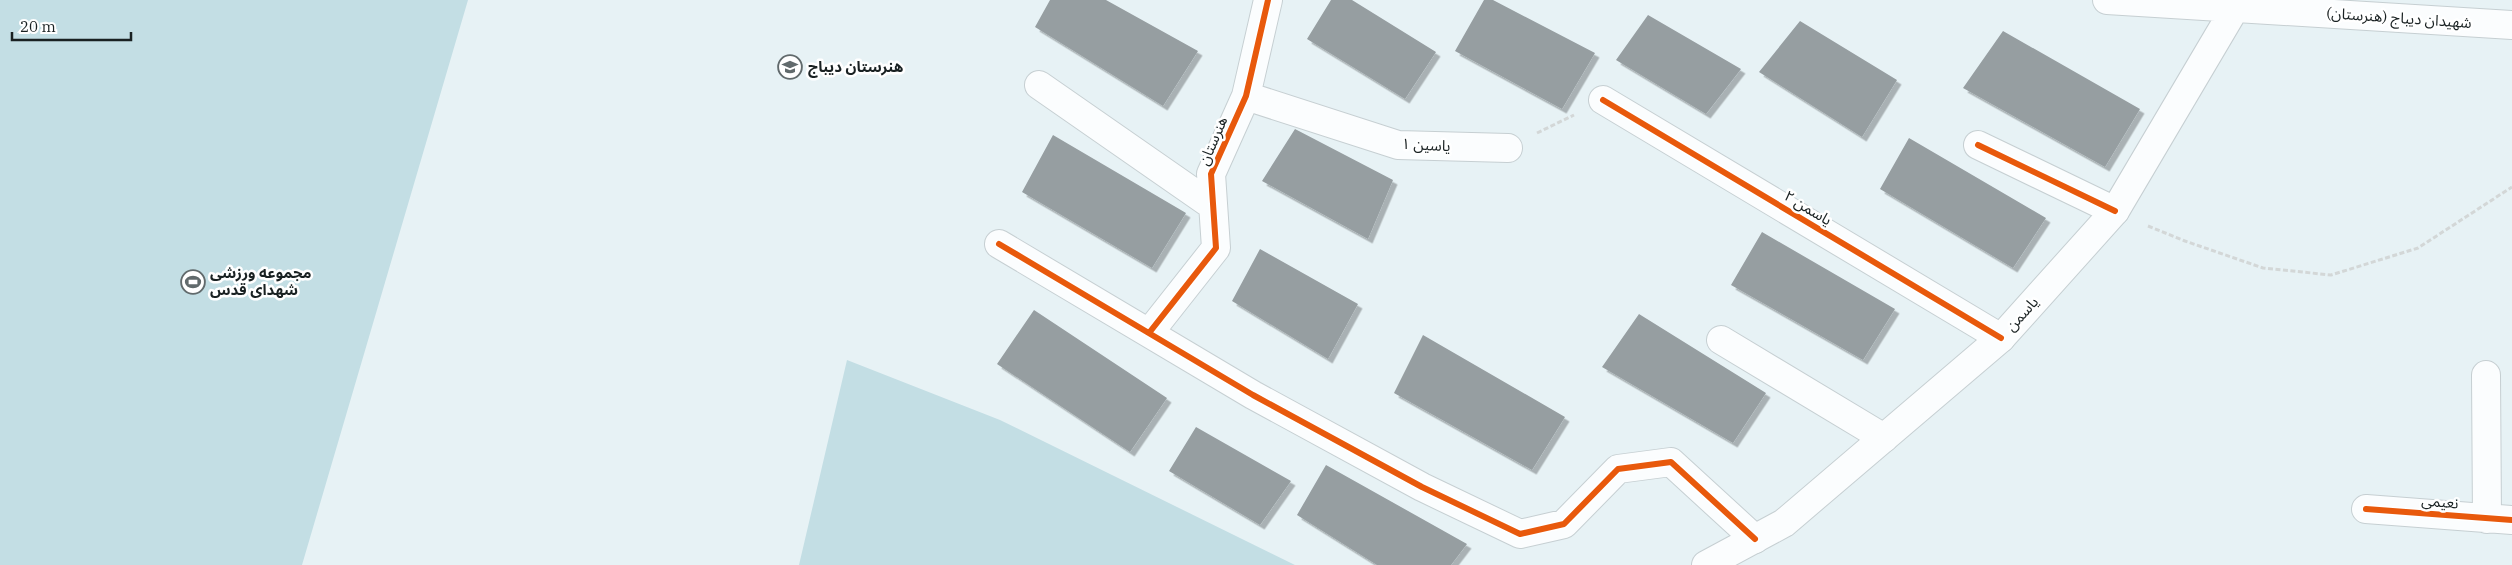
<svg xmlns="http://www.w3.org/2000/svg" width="2512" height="565" font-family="'IBM Plex Serif','Noto Sans Arabic',serif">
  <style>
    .green { fill: #c3dee4 }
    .building { fill: #969ea1; filter: url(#shadow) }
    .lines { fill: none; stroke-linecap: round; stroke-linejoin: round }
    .minor-casing { stroke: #c6cfd2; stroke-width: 30 }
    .secondary-casing { stroke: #c6cfd2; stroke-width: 30 }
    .path { stroke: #d3d7d7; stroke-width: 3; stroke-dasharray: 5 2.5; stroke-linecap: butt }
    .minor { stroke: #fbfdfe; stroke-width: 28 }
    .secondary { stroke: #fbfdfe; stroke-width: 28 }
    .cycleway-casing { stroke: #fff; stroke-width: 9 }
    .cycleway { stroke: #e8590c; stroke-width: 6 }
    .labels { text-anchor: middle; stroke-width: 5; stroke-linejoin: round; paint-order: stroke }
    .street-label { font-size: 15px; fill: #192122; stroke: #fff }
    .poi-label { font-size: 15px; font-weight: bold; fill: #192122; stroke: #fff; text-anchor: start }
  </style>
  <defs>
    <filter id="shadow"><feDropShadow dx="4.5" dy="4.5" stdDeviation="0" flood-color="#0004"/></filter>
  </defs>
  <rect width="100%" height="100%" fill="#e7f2f5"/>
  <!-- green -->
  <path class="green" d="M0 0H468L302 565H0Z
    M847 360 1000 420 1295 565H799Z"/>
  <!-- building -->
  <path class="building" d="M1050 0H1106L1198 51 1163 106 1035 27Z
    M1331 0H1352L1436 52 1405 99 1307 39Z
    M1484 0H1493L1595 53 1562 109 1455 51Z
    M1648 15 1741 69 1706 114 1616 60Z
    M1800 21 1897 80 1862 137 1759 72Z
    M2003 31 2140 109 2105 167 1963 88Z
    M1295 129 1393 180 1368 239 1262 181Z
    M1053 135 1186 213 1152 268 1022 192Z
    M1909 138 2046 218 2013 268 1880 189Z
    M1762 232 1895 309 1863 360 1731 285Z
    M1260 249 1358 304 1328 359 1232 301Z
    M1034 310 1167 398 1130 452 997 364Z
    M1639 314 1766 393 1733 443 1602 367Z
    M1423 335 1565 417 1532 470 1394 393Z
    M1196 427 1291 481 1260 525 1169 471Z
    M1326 465 1467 544 1451 565H1377L1297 515Z"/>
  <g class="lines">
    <!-- minor casing -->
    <g class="minor-casing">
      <path id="minor" d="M1039 85 1213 206
        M1246 96 1398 145 1508 148
        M1603 100 2001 338
        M1978 145 2115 211
        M999 244 1253 395 1422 487 1520 534 1564 524 1618 469 1671 462 1755 539
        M1149 333 1216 248 1211 174 1246 96 1268 0
        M1721 340 1884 438
        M2486 375 2487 519
        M2366 509 2512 520"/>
    </g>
    <!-- secondary casing -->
    <g class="secondary-casing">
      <path id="secondary" d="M2107 0 2512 25
        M1706 565 1784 523 2001 338 2115 211 2235 8"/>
    </g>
    <!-- path -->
    <path class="path" d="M1537 133 1574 115
      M2148 226 2185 241 2263 268 2331 275 2418 248 2512 187"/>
    <!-- minor -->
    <use href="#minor" class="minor"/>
    <!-- secondary -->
    <use href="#secondary" class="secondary"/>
    <!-- cycleway casing -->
    <g class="cycleway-casing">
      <path id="cycleway" d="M1603 100 2001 338
        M1978 145 2115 211
        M999 244 1253 395 1422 487 1520 534 1564 524 1618 469 1671 462 1755 539
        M1149 333 1216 248 1211 174 1246 96 1268 0
        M2366 509 2512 520"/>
    </g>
    <!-- cycleway -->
    <use href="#cycleway" class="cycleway"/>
  </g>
  <!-- icons -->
  <defs>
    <g id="school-ring" transform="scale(1.25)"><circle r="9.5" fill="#fff" stroke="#616a6c" stroke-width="1.5"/><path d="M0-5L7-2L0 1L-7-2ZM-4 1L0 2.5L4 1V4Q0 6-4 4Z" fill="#616a6c"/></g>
    <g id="stadium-ring" transform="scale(1.25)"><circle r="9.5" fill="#fff" stroke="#616a6c" stroke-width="1.5"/><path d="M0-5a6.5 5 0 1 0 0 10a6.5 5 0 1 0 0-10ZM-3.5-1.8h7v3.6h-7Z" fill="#616a6c"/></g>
  </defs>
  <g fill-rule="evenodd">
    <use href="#school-ring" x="790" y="67"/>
    <use href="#stadium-ring" x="193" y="282"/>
  </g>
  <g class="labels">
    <!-- street labels -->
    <g class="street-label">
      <text transform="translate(2399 18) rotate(4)" y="5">شهیدان دیباج (هنرستان)</text>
      <text transform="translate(1213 141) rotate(-67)" y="5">هنرستان</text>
      <text transform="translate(1426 145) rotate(3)" y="5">یاسین ۱</text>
      <text transform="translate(1808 208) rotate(31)" y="5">یاسمن ۲</text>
      <text transform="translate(2022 314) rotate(-48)" y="5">یاسمن</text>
      <text transform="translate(2440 502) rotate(5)" y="5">نعیمی</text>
    </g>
    <!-- poi labels -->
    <g class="poi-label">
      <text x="808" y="72">هنرستان دیباج</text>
      <text x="210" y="278">مجموعه ورزشی<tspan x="210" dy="17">شهدای قدس</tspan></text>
    </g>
  </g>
  <!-- scale -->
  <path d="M12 32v8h119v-8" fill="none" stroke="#192122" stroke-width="2.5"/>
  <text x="20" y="32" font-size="15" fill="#192122" stroke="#ffffff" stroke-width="4" paint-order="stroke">20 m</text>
</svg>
